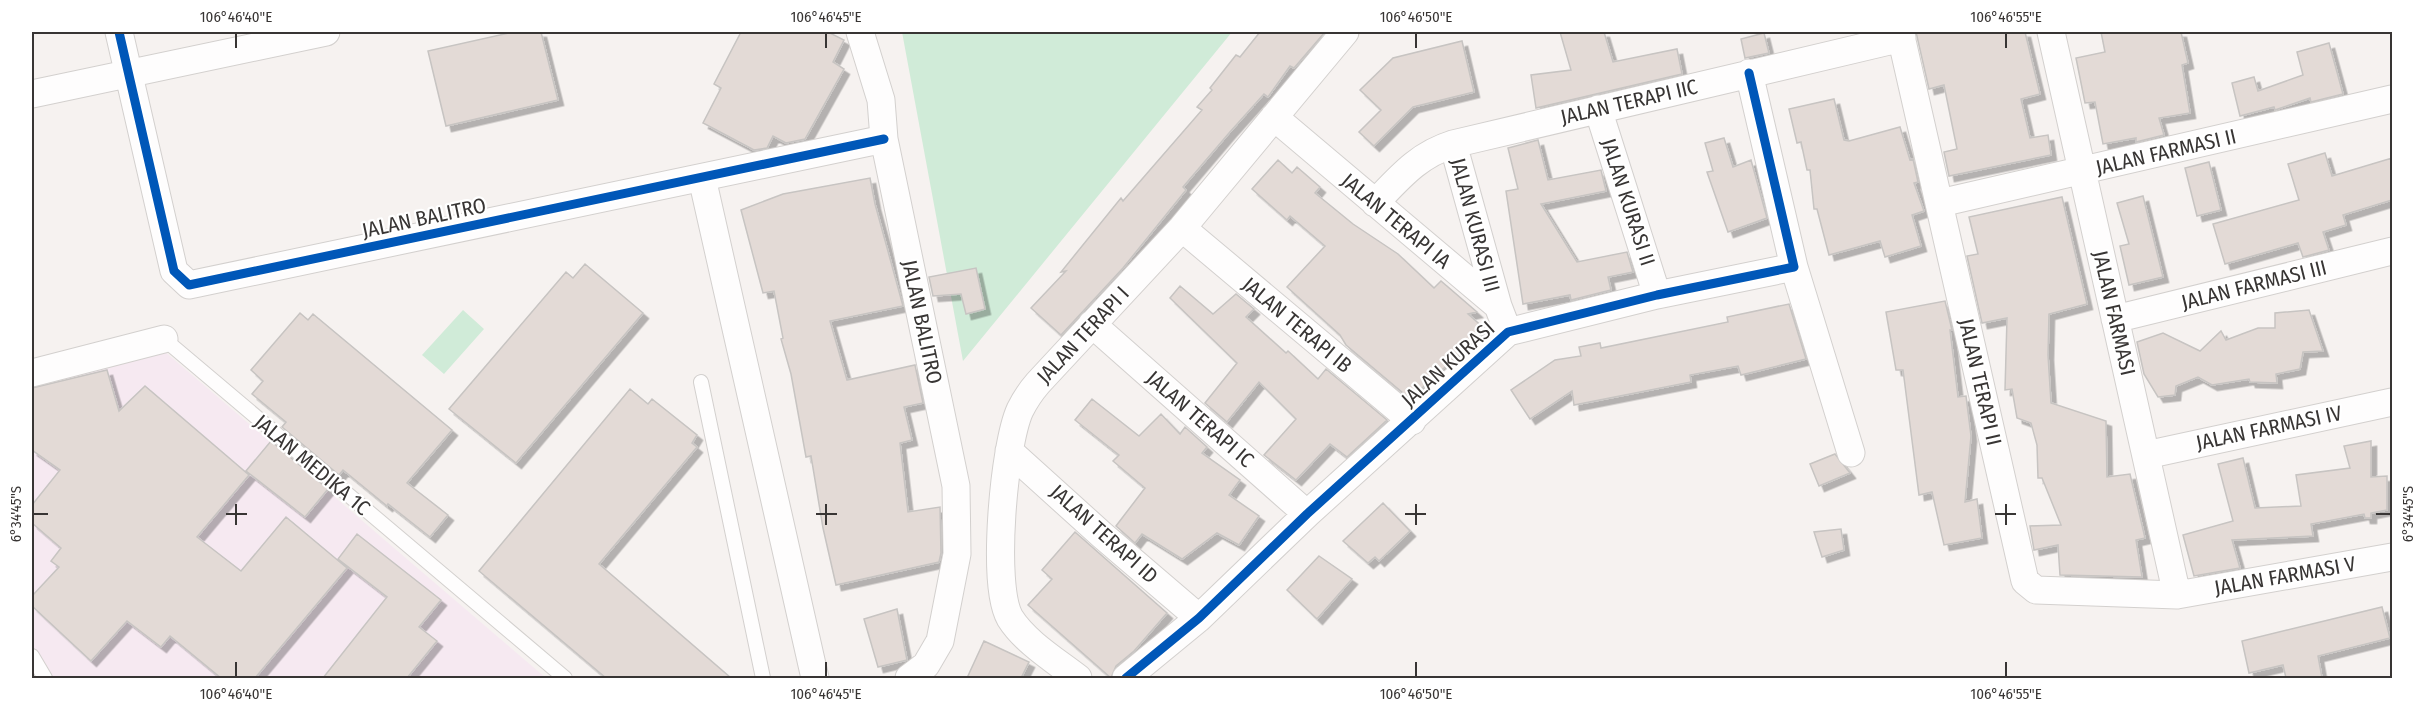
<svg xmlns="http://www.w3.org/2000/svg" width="2424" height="710" font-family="'Fira Sans Condensed',sans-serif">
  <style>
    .medical { fill: #f6e9f1 }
    .green { fill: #d0ebd8 }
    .building { fill: #e3dad6; stroke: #c7c4c2; stroke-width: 1.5; filter: url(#shadow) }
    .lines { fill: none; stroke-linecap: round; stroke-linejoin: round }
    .service-casing { stroke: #d3d0ce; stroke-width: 16 }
    .minor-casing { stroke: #d3d0ce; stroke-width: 29 }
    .service { stroke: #fefdfd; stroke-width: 14 }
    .minor { stroke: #fefdfd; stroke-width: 27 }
    .cycleway-casing { stroke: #fff; stroke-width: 13 }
    .cycleway { stroke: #0057b8; stroke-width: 9 }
    .ticks { fill: none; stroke: #383534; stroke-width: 2 }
    .labels { text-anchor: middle; stroke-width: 4.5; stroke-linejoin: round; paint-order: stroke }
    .street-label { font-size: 21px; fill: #383534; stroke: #fff }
    .neatline { fill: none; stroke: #383534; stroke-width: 2 }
    .ticks-label { font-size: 15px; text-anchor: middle; fill: #383534 }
  </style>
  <defs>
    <filter id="shadow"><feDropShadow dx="5.5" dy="5.5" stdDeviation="0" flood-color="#0004"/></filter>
  </defs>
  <rect width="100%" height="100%" fill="#f6f2f0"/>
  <!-- medical -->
  <path class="medical" d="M164 351 546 678H32V384Z"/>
  <!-- green -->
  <path class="green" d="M902 32H1232L963 361Z
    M463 310 484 329 444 374 422 355Z"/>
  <!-- building -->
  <path class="building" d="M513 32H541L558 100 446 126 428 51Z
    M741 32H828L844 40 833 62 844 69 805 139 786 143 773 136 767 148 754 150 703 123 721 88 714 84Z
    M1260 32H1325L1294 68 1290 66 1268 97 1264 94 1229 133 1183 187 1186 190 1123 268 1061 335 1031 308 1066 271 1061 272 1121 198 1123 201 1202 110 1197 107 1212 90 1210 88 1236 55 1240 57Z
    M1560 32H1604L1613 62 1677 49 1682 74 1536 108 1531 75 1571 70Z
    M1916 32H2025L2040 94 2021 99 2030 138 2048 135 2051 155 1949 176 1944 152 1957 149 1944 85 1929 89Z
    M2101 32H2181L2188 63 2182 65 2190 113 2159 118 2164 135 2136 142V138L2103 144 2095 102 2085 103 2076 58 2105 52Z
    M1764 33 1769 53 1745 58 1741 39Z
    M1462 41 1474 92 1413 107 1374 146 1359 132 1381 110 1360 90 1393 58Z
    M2329 43 2343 94 2311 102 2310 98 2275 110 2274 107 2240 116 2232 83 2254 77 2258 91 2303 75 2297 52Z
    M1834 99 1844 140 1849 141 1900 127 1910 160 1913 159 1918 182 1914 183 1924 211 1912 215 1921 246 1885 257 1880 241 1829 255 1817 209H1814L1810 170H1807L1801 142 1797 143 1789 109Z
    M1724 138 1733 167 1751 160 1767 218 1728 232 1707 172 1713 171 1705 143Z
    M1538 140 1548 180 1601 170 1606 191 1541 204 1577 262 1627 252 1633 272 1608 277 1611 290 1571 300 1570 295 1523 304 1506 191 1518 189 1508 148Z
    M2325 153 2332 176 2392 158V200L2343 215 2346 225 2323 232 2329 250 2303 257 2298 243 2225 264 2213 224 2299 200 2288 164Z
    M1278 160 1292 173 1297 167 1320 187 1315 193 1353 224 1398 254 1434 288 1441 281 1477 312 1468 314 1486 330 1412 397 1409 398 1346 345 1340 335 1287 287 1325 246 1290 216 1287 220 1252 189Z
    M2209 162 2221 210 2197 216 2185 168Z
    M870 178 875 204 903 306 830 321 847 380 915 365 923 403 904 407 912 440 900 443 908 512 940 507 941 553 939 562 836 585 823 528 811 456 806 457 791 374 781 339 783 338 774 291 763 293 741 210 783 194Z
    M2143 196 2163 277 2129 285 2120 246 2129 244 2117 203Z
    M2062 197 2087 304 2049 314 2048 355 2051 403 2106 421 2107 477 2130 474 2145 538 2136 540 2142 577 2060 575 2058 545 2034 550 2030 526 2061 525 2042 478H2038L2037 445 2031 423 2017 418 2012 389 2005 390 2007 318 1982 323 1967 256 1978 254 1969 217Z
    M585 264 643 313 516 463 449 409 566 272 573 278Z
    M976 268 985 309 966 314 961 294 933 296 929 277Z
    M1180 286 1213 314 1236 294 1254 309 1246 317 1286 353 1288 351 1318 379 1326 369 1387 420 1347 457 1330 444 1296 480 1264 455 1296 419 1259 382 1227 422 1205 403 1237 363 1170 298Z
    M1945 301 1952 330H1950L1958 397 1966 396 1971 436 1965 502 1977 499 1982 538 1944 545 1932 492 1919 495 1903 370H1896L1886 312Z
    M1789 304 1806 359 1741 375 1738 366 1690 375 1691 382 1574 405 1572 391 1530 419 1511 390 1555 360 1581 356 1579 347 1600 343 1601 348 1728 322 1727 317Z
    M2309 310 2323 351 2303 352 2300 369 2276 374 2277 383 2250 382 2249 379 2212 385 2198 377 2176 386 2175 395 2158 397 2144 374 2137 342 2163 333 2200 351 2221 331 2226 340 2258 328H2275V313Z
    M300 313 308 320 313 314 452 430 407 483 448 515 430 537 388 504 387 506 343 470 339 475 282 427 286 422 252 394 263 381 251 370Z
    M107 370 119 411 145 386 249 475 197 537 241 571 286 517 347 568 255 678H221L170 636 161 647 127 621 91 661 32 606V596L59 567 51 561 61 548 32 523V505L60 470 32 450V388Z
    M630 389 648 404 652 399 697 435 692 443 697 447 599 564 731 678H606L479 571Z
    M1092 399 1139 436 1161 414 1180 434 1185 427 1207 447 1202 453 1240 480 1229 495 1259 516 1239 545 1217 533 1182 559 1142 534 1135 543 1116 526 1145 488 1113 461 1119 455 1075 420Z
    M271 441 328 489 305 517 246 471Z
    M2371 441V477L2387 476V510L2371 513V518H2365L2364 514 2311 524 2313 536 2232 540 2240 568 2194 576 2183 535 2233 521 2218 464 2243 458 2255 508 2301 506 2296 475 2350 468 2344 446Z
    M1835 454 1850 473 1819 486 1810 464Z
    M1383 503 1410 531 1379 561 1375 557 1368 563 1343 541Z
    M1841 529 1844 550 1822 557 1814 532Z
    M1075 532 1167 613 1134 651 1116 666 1111 678 1028 605 1052 579 1042 570Z
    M357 534 441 600 419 627 437 641 407 678H323L387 597 338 559Z
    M1319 556 1352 579 1317 619 1287 590Z
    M2382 607 2390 638 2318 656 2322 678H2286L2283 665 2249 673 2242 641Z
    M897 609 907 660 878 667 864 619Z
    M984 641 1029 662 1021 678H967Z"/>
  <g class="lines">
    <!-- service casing -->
    <g class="service-casing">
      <path id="service" d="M164 339 565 678
        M701 382 763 678
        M32 656 45 678"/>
    </g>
    <!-- minor casing -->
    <g class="minor-casing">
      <path id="minor" d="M119 32 174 271 189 285 884 139
        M860 32 881 100 884 139 956 486 957 554 940 641 926 665 909 678
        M1900 32 2025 581 2036 590 2177 595 2392 557
        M2051 32 2177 595
        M32 94 326 32
        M1598 109 1657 295
        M1274 117 1498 306 1508 332
        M1453 144 1498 306
        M702 178 815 678
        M1375 203C1400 177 1418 155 1453 144L1902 38
        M1940 203 2392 99
        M1182 228 1412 421
        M1794 267 1851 453
        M2115 319 2392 251
        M1092 324 1307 514
        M32 373 164 339
        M1009 451 1102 535 1199 618
        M2146 455 2392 402
        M1078 678C1056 661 1025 642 1010 618 991 585 1004 445 1020 410 1025 400 1031 391 1038 383L1182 228 1345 32
        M1126 678 1199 618 1307 514 1508 332 1657 295 1794 267 1749 73"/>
    </g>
    <!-- service -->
    <use href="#service" class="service"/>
    <!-- minor -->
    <use href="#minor" class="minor"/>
    <!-- cycleway casing -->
    <g class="cycleway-casing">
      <path id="cycleway" d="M119 32 174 271 189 285 884 139
        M1126 678 1199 618 1307 514 1508 332 1657 295 1794 267 1749 73"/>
    </g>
    <!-- cycleway -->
    <use href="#cycleway" class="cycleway"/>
  </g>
  <!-- ticks -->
  <path class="ticks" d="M236 33V48M826 33V48M1416 33V48M2006 33V48M236 504V525M826 504V525M1416 504V525M2006 504V525M33 514H48M226 514H247M816 514H837M1405 514H1426M1995 514H2016M2376 514H2391M236 662V677M826 662V677M1416 662V677M2006 662V677"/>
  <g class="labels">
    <!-- street labels -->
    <g class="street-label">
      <text transform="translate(1629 102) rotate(-13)" y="7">JALAN TERAPI IIC</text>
      <text transform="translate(2166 152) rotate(-13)" y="7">JALAN FARMASI II</text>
      <text transform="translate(1628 202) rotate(72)" y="7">JALAN KURASI II</text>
      <text transform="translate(424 218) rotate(-12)" y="7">JALAN BALITRO</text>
      <text transform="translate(1396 221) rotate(40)" y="7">JALAN TERAPI IA</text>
      <text transform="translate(1475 225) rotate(75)" y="7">JALAN KURASI III</text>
      <text transform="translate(2254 285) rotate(-14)" y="7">JALAN FARMASI III</text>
      <text transform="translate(2114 313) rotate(77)" y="7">JALAN FARMASI</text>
      <text transform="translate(922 322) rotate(78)" y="7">JALAN BALITRO</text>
      <text transform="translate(1297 325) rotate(40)" y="7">JALAN TERAPI IB</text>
      <text transform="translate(1083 335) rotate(-47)" y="7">JALAN TERAPI I</text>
      <text transform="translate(1448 364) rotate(-42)" y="7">JALAN KURASI</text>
      <text transform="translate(1980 382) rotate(77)" y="7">JALAN TERAPI II</text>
      <text transform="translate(1200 419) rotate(41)" y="7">JALAN TERAPI IC</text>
      <text transform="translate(2269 428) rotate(-12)" y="7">JALAN FARMASI IV</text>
      <text transform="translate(312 465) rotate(40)" y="7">JALAN MEDIKA 1C</text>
      <text transform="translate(1104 534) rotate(42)" y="7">JALAN TERAPI ID</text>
      <text transform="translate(2285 576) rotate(-10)" y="7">JALAN FARMASI V</text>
    </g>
  </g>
  <!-- border -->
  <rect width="2424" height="710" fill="none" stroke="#ffffff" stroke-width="66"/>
  <rect x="33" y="33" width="2358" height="644" class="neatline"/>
  <g class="ticks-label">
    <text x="236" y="22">106°46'40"E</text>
    <text x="826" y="22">106°46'45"E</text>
    <text x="1416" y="22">106°46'50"E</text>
    <text x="2006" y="22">106°46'55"E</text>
    <text transform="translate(16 514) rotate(-90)" y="5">6°34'45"S</text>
    <text transform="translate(2408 514) rotate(-90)" y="5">6°34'45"S</text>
    <text x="236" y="699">106°46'40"E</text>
    <text x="826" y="699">106°46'45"E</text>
    <text x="1416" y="699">106°46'50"E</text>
    <text x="2006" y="699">106°46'55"E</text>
  </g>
</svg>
